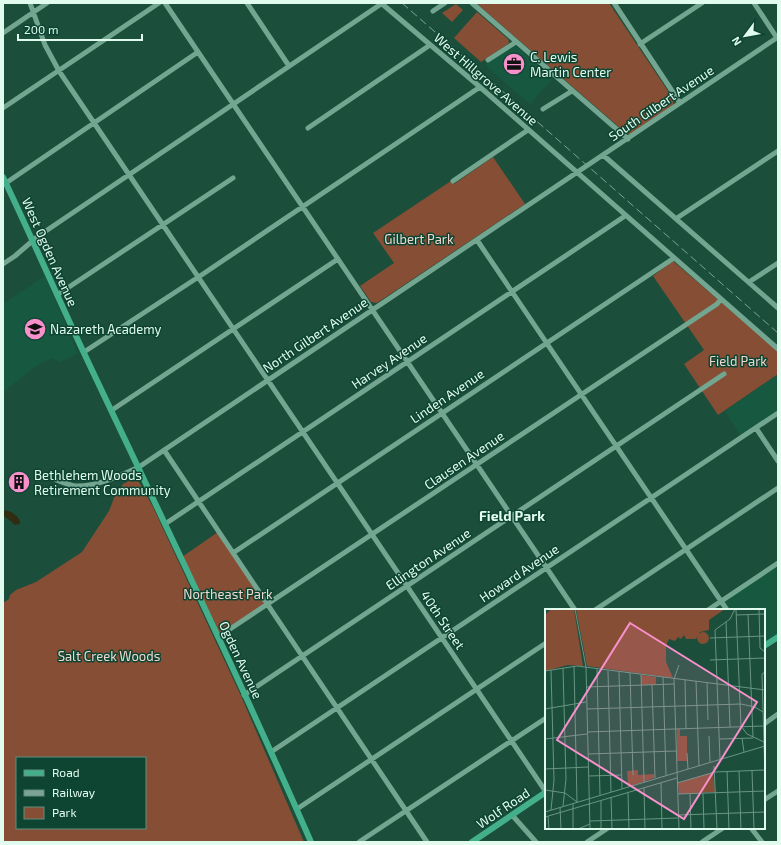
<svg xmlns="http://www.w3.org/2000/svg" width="781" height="845" font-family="'Exo 2',sans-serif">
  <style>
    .built { fill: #175841 }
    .green { fill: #864e34; fill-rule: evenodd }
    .water { fill: #302e12 }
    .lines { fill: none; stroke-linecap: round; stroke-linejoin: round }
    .minor { stroke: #72a690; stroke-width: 5 }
    .major { stroke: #43b08b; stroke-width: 6 }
    .rail { stroke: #7ca494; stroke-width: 1; stroke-dasharray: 8 4; stroke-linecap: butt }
    .labels { text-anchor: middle; stroke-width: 3; stroke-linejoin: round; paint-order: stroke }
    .poi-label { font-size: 13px; fill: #e1fcef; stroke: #0d4432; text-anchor: start }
    .street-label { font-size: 13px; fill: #e1fcef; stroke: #0d4432 }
    .park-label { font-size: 13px; fill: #efd9cf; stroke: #0d4432 }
    .neighbourhood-label { font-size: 14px; font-weight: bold; fill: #e1fcef; stroke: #0d4432 }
    .inset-road { fill: none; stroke: #6a9484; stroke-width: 1 }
    .view { fill: #f890cb; fill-opacity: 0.15; stroke: #f890cb; stroke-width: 2 }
    .inset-edge { fill: none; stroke: #e1fcef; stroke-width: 2 }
  </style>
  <rect width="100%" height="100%" fill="#1b4f3c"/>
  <!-- built -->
  <path class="built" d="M515 45 553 78 530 104 485 65Z
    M45 276 78 354 59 362 53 358 39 364 3 392V304Z
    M778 374V412L741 436 725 411Z
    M778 564V636L764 645V610H728L722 602Z"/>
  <!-- green -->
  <path class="green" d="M476 3H609L674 100 673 105 630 134H627Z
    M456 4 463 10 452 22 442 13Z
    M477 12 508 39 509 42 508 44 481 62 454 38Z
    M493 157 525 204 377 303 371 302 360 286 394 263 373 233 451 181 454 184Z
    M673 261 778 351V374L718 415 684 364 704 350 653 276Z
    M134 473 153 507 241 696 304 842H3V603L9 599 10 595 16 590 36 582 82 552 109 511 114 498 123 484 129 481ZM17 758H145V828H17Z
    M218 532 266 604 219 634 182 557Z"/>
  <!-- water -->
  <path class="water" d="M6 510C12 512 21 517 20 524L15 525 8 519 3 516V512Z"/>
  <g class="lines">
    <!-- minor -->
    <path class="minor" d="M30 3 45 45 59 71 546 792
      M165 3 575 610
      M247 3 289 66
      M381 3 480 87 778 349
      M472 3 628 139
      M614 3 680 103
      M754 3 777 38
      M433 11 445 3
      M3 33 47 3
      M640 44 702 3
      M488 60 516 42
      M3 108 159 3
      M543 109 572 91
      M308 128 430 45
      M603 155 778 308
      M453 181 528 130
      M3 185 198 52
      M677 218 778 151
      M477 240 727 610
      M3 264 15 256 37 237 381 4
      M749 282 778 263
      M57 295 233 178
      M84 352 203 274 480 87
      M112 410 338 259
      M756 428 778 461
      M164 450 427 842
      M56 480C62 482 68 485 75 486 97 487 119 476 139 467L778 37
      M165 524 625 216
      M233 553 674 258
      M595 610 778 488
      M708 610 778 563
      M218 637 717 304 721 299
      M244 695 724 374
      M764 724 778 714
      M271 752 778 413
      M764 800 778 791
      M297 809 546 643
      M512 815 536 842
      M751 828 762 842
      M359 842 546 718
      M587 842 608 828
      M702 842 723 828"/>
    <!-- major -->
    <path class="major" d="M3 177C30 234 56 293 83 351 160 514 239 677 311 842
      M764 646 778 637
      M472 842 546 792"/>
    <!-- rail -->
    <path class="rail" d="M402 3 778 333"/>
  </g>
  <!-- icons -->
  <defs>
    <g id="office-disc" transform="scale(1.15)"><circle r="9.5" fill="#f890cb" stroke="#0d4432"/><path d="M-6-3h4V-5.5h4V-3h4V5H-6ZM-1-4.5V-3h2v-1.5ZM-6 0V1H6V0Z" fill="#111"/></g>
    <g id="school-disc" transform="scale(1.15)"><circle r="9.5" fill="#f890cb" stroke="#0d4432"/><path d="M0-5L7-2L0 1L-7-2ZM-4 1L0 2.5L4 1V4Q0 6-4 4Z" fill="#111"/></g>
    <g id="building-disc" transform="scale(1.15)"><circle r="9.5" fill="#f890cb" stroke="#0d4432"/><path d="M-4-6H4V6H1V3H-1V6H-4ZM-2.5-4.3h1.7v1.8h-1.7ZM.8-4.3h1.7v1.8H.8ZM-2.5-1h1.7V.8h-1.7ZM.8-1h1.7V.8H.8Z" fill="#111"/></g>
  </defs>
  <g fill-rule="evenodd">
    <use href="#office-disc" x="514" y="64"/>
    <use href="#school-disc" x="35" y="329"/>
    <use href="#building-disc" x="19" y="482"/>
  </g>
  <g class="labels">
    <!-- poi labels -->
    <g class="poi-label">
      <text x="530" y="62">C. Lewis<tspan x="530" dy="15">Martin Center</tspan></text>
      <text x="50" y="334">Nazareth Academy</text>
      <text x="34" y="480">Bethlehem Woods<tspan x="34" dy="15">Retirement Community</tspan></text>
    </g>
    <!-- street labels -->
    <g class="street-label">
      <text transform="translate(486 79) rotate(41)" y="5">West Hillgrove Avenue</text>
      <text transform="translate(661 103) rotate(-34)" y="5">South Gilbert Avenue</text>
      <text transform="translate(50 252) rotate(66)" y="5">West Ogden Avenue</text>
      <text transform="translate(315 335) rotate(-34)" y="5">North Gilbert Avenue</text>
      <text transform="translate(389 361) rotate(-34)" y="5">Harvey Avenue</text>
      <text transform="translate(447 396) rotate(-34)" y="5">Linden Avenue</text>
      <text transform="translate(464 460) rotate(-34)" y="5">Clausen Avenue</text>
      <text transform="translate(428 559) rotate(-34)" y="5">Ellington Avenue</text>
      <text transform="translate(519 573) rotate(-34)" y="5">Howard Avenue</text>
      <text transform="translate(443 620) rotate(56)" y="5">40th Street</text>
      <text transform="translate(241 660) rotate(65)" y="5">Ogden Avenue</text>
      <text transform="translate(503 808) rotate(-34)" y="5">Wolf Road</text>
    </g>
    <!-- park labels -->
    <g class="park-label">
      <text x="419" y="244">Gilbert Park</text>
      <text x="738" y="366">Field Park</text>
      <text x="228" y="599">Northeast Park</text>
      <text x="109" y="661">Salt Creek Woods</text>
    </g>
    <!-- neighbourhood labels -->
    <g class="neighbourhood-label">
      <text x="512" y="521">Field Park</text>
    </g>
  </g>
  <!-- overview -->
  <g transform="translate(545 609)">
    <rect width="220" height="220" fill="#1b4f3c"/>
    <path d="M6 0H29L38 57 23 56 0 62V6ZM31 0H180L164 11V21L155 23 151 30H141L139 26 136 30 133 28 130 32 124 30 121 37V53L128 69 42 57ZM152 29a6 6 0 1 1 12 0a6 6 0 1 1-12 0ZM96 66 111 68V76H96ZM132 120H135V127H142V152H132ZM93 161V166L109 165V169L83 178 82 162ZM168 163 170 183 134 185 133 174Z" fill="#864e34"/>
    <path class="inset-road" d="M30 0 41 58 45 220M214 0 215 39 220 43V49M191 1 196 117 202 125 219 133M203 5 208 128M191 6 220 5M181 13 185 118M165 29 220 27M165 51 220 49M29 57 32 193M18 59 21 170 18 197M52 60 55 186M6 61 9 171 6 201M0 62 32 57 220 81M63 62 66 183M74 63 77 180M220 63 217 65 220 169M85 64 88 166M96 66 99 173M118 68 121 166M140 71 141 119M151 72 154 157M162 74 163 111M107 76 110 169M41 78 129 75M0 100 41 93M42 100 196 95 210 98 218 103M42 123 218 117M164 127 165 153M197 129 199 143M0 130 42 125M175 130 208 129M142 144 143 160M43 145 131 142M175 150 170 21 185 10 190 0M169 157 172 220M0 160 43 158M182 162 184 220M194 162 196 220M207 162 209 220M44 167 77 166M116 174 117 220M132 174 170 163 220 161M99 179 100 220M0 181 20 184 32 193M83 184 84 220M133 185 220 182M145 185 146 220M158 185 159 220M66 188 67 220M56 192V220M28 195V220M15 198 16 220M0 203 220 137M133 206 220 203M3 207 4 220M0 208 132 169M45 212 133 209M33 220 45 215M134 220 129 70 134 56"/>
    <path class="view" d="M85 14 212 93 139 210 12 131Z"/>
    <rect width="220" height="220" class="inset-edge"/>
  </g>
  <!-- border -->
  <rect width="781" height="845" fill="none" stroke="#e1fcef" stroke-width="8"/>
  <!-- legend -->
  <rect x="16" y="757" width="130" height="72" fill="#0d4432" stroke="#628e7e"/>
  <rect x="24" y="770" width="20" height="6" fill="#43b08b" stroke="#628e7e"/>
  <text x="52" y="777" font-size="12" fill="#e1fcef">Road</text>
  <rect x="24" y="790" width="20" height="6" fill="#7ca494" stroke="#628e7e"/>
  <text x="52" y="797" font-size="12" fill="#e1fcef">Railway</text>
  <rect x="24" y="807" width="20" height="12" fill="#864e34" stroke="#628e7e"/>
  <text x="52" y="817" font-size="12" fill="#e1fcef">Park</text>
  <!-- north arrow -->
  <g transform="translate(745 36) rotate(238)" stroke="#0d4432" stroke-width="3" paint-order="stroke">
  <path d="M0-3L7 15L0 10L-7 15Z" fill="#e1fcef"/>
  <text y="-6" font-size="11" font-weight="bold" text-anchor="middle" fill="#e1fcef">N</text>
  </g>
  <!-- scale -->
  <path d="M18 34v6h124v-6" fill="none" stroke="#e1fcef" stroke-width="2"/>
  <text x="24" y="34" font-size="12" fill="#e1fcef" stroke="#0d4432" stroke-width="3" paint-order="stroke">200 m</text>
</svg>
